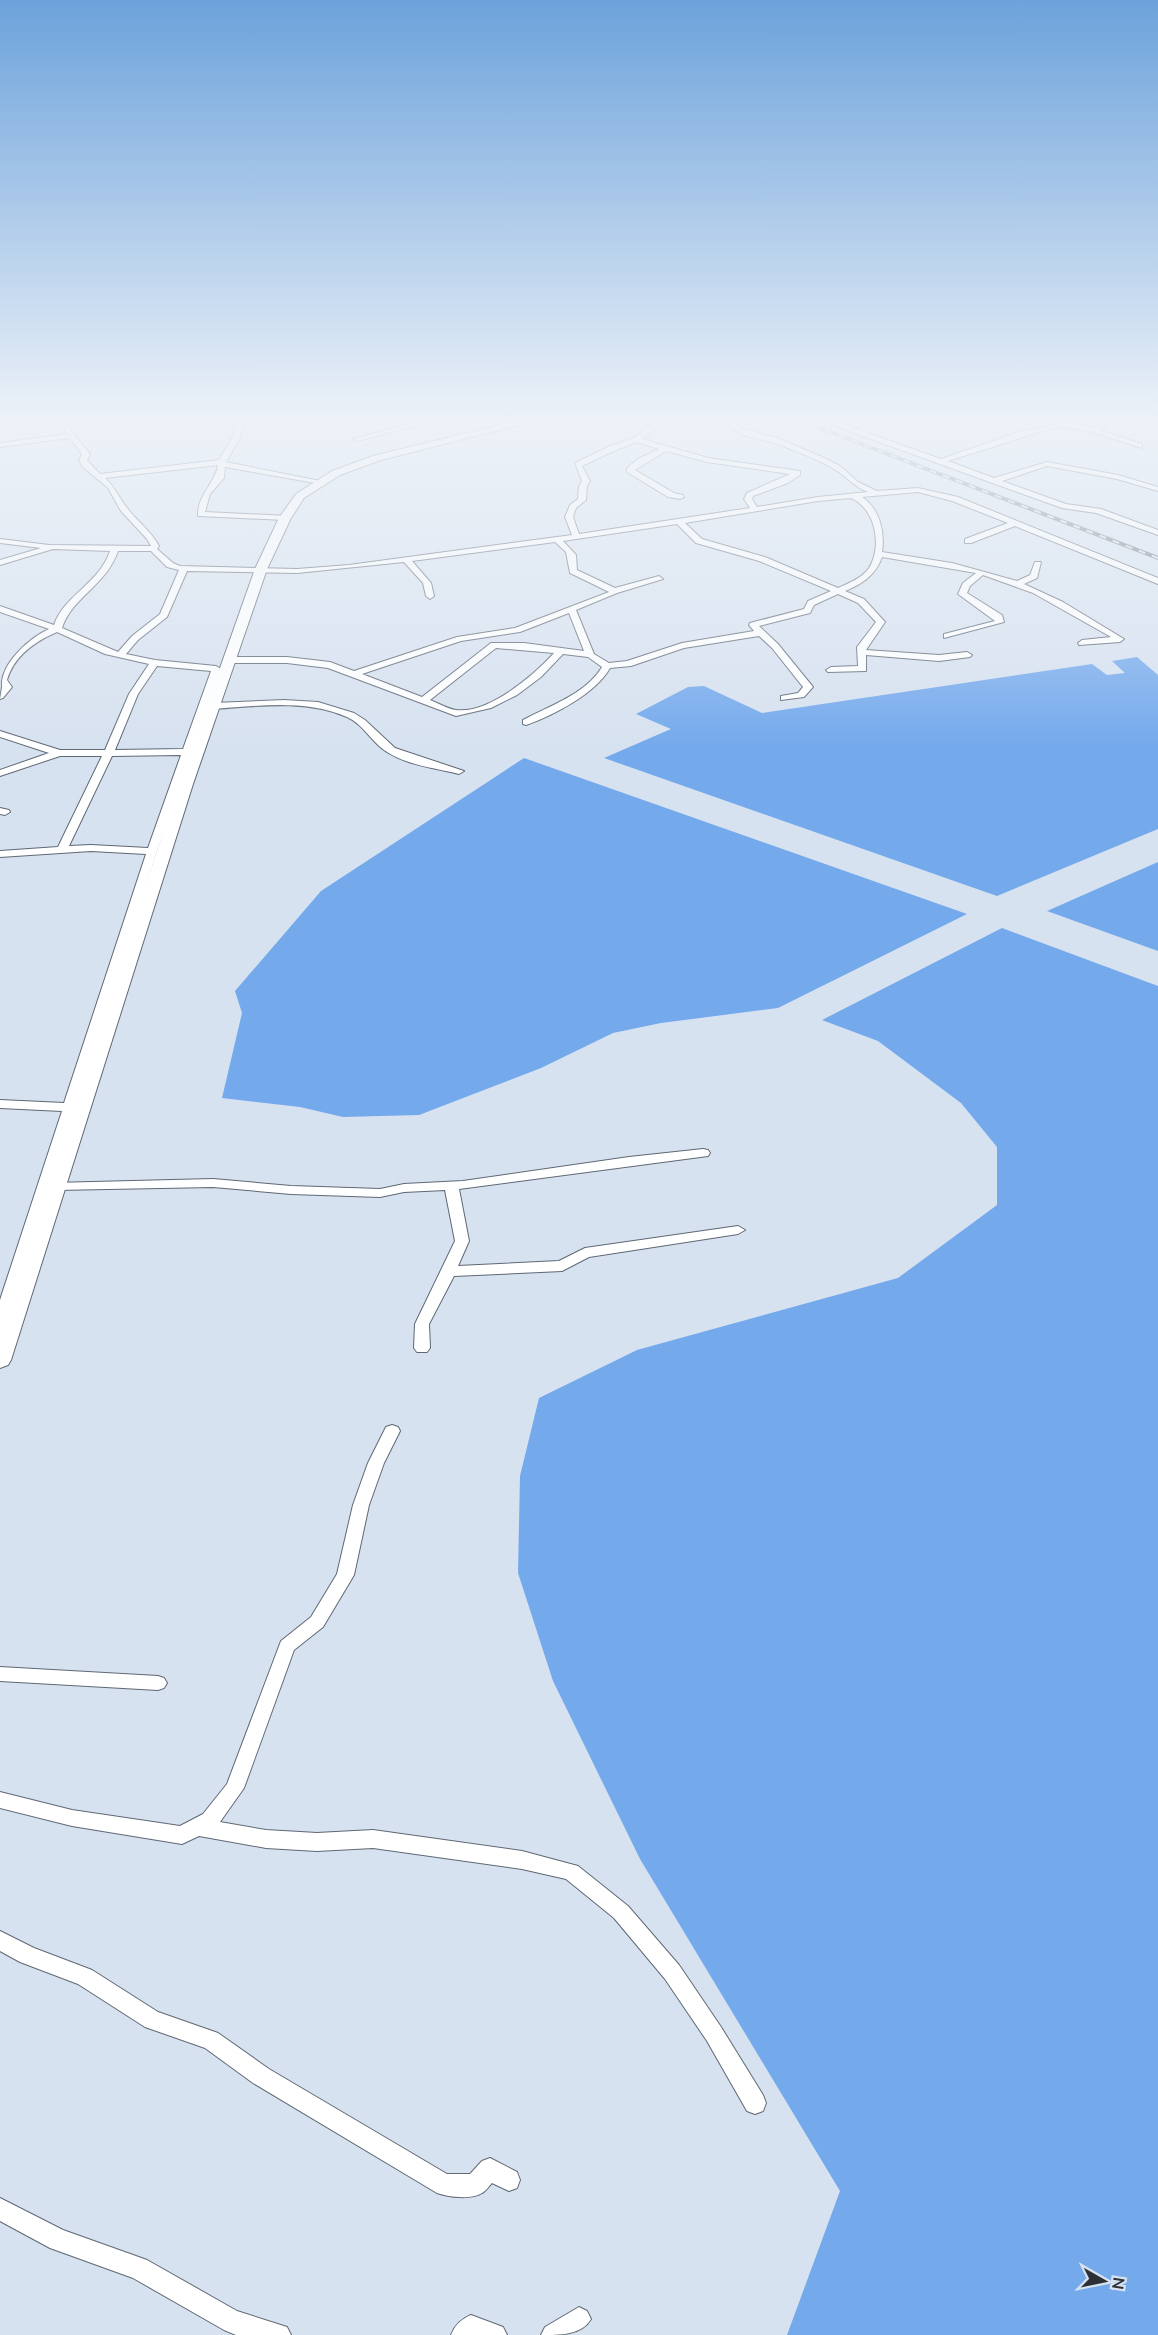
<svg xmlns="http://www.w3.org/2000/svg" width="1158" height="2335" font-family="Mulish,sans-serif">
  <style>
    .forest { fill: #74a9ec }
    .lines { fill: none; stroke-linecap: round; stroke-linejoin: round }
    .street-casing { stroke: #5f6874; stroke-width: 2 }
    .secondary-casing { stroke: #5f6874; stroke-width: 2 }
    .street { fill: #fff; fill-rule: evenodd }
    .secondary { fill: #fff; fill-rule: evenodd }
    .rail-casing { stroke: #757c85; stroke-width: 4 }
    .rail { stroke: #d7e2f0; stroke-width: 2; stroke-dasharray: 7; stroke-linecap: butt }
  </style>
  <rect width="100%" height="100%" fill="#d7e2f0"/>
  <!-- forest -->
  <path class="forest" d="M1137 657 1158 675V829L997 896 604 758 671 729 636 714 688 687 704 686 762 713 1092 664 1107 675 1125 673 1112 661Z
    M524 758 967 914 778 1008 661 1023 613 1033 541 1068 419 1115 343 1117 300 1107 222 1098 242 1013 235 991 321 891Z
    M1158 862V951L1047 911Z
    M1002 928 1158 986V2335H787L840 2191 640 1859 553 1681 518 1573 520 1476 539 1398 637 1350 898 1278 997 1205V1147L961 1103 878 1041 822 1020Z"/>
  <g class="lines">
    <!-- street casing -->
    <g class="street-casing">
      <path id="street" d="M61 420H68L71 431 90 454 87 460 100 474 219 460 232 438 238 420H245L240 438 226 462 325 482 321 484 225 467 224 478 210 494 205 512 288 516 289 518 285 520 198 516C197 495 215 484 218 465L105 478C115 487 119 498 128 509 138 522 151 531 159 546L157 549 173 563 180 566 297 569 349 565 572 535 565 517 570 505 578 499 579 486 582 481 575 463 610 446 634 438 657 420H665L642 439 708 458 800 471V475L788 483 753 496 752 499 757 507 818 497 868 492C854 487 846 476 834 469 818 459 800 453 783 446 766 439 743 439 730 427L731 420H738V426L740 428 777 438 822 457 840 466 858 482 877 491 918 488 958 497 1158 578V584L1015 526 971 543H965V539L1008 523 952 501 918 492 862 497C880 509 885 532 882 552L952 563 1017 581 1030 575 1035 562H1041L1037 578 1024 584 1063 602 1124 639 1120 642 1079 645 1078 643 1082 640 1111 637 1033 593 983 575 970 586 967 593 1002 615 1004 622 944 638V634L995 621 958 594 963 583 976 573 882 557C876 575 862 584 845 591L864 599 885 622 866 650 939 655 967 652 972 655 970 657 939 661 866 655V671L828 672 826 670 831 667 858 666 857 647 876 622 858 603 838 594 814 605 810 613 759 626 778 644 813 687 804 697 781 700V696L798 693 803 687 772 648 759 636 684 648 631 666 610 668C596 693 553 716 526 725L523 724V720C549 706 586 694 602 667L588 657 563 654 541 677 517 695 491 708 456 716 328 668 287 663H229L224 660 229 657H287L330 662 354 671 457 637 515 628 609 592 570 573 566 552 555 542 412 561 431 583 434 596 430 599 426 596 423 583 404 562 297 573 187 571 167 617 138 640 126 654 155 660 216 666 221 669 157 851 52 1183 213 1179 291 1186 380 1189 404 1184 463 1181 629 1157 703 1149 708 1150 710 1153 708 1156 459 1189 469 1241 458 1266 559 1261 585 1248 738 1226 745 1230 738 1234 589 1257 562 1271 454 1276 429 1324 430 1348 427 1352H417L414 1348 415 1324 455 1241 445 1190 404 1192 380 1197 291 1194 213 1187 56 1190 50 1188 7 1323 5 1327 0 1328V1300L62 1111 0 1108V1100L64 1103 146 854 91 851 0 857V851L58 847 102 756H60L0 776V770L49 753 0 737V731L60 750H105L129 694 149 664 105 654 57 632C34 642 14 656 7 680L12 687 3 698 0 699 2 687C0 663 31 637 49 629L0 612V606L54 625C64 595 99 584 110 551L53 549 0 565V560L41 548 0 543V539L49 545 151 546 147 539 121 511 108 488 83 467 79 460 82 454 70 438 0 447V443L67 434ZM637 442 659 449 638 459 627 468V472L668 497 680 499 684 497 683 495 674 493 635 470 666 451 707 462 790 474 747 493 744 499 750 508 579 534 573 517 576 508 586 500 587 486 590 481 582 466 616 450ZM851 498C875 508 883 546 869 568 862 578 849 583 838 588L765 557 702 539 685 523 818 501ZM677 524 696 543 759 561 831 591 808 601 804 609 750 623 749 625 754 631 682 643 627 661 609 663 594 654 576 610 617 593 663 579 659 576 615 588 577 570 576 555 563 541ZM118 551H151L167 567 179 570 160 614 132 636 118 652 62 628C72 597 106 586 118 551ZM569 613 584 651 524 643H491L422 697 362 674 461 641 520 632ZM496 648 554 653C534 675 489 714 456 710 448 709 438 703 430 700ZM157 666 211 671 183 749 115 750 138 694ZM181 755 148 848 91 845 69 846 112 756Z
        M425 420H438L357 441 353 439Z
        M823 420C832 420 839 425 847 425 856 425 867 420 877 420L854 428 941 459 1019 432 1050 426 1054 424 1050 420 1094 428 1107 420H1116L1099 430 1142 444V448L1088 431 1059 426 948 461 994 478 1047 462 1118 475 1158 487V491L1117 479 1047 466 1002 481 1066 504 1101 509 1158 530V535L1096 513 1062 508 843 429Z
        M284 700 318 702 354 713 365 720 395 748 464 771 459 774C435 768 405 765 384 750 370 740 363 724 347 717 305 699 257 706 214 709L209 706 214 703Z
        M0 808 9 810 10 812 5 815 0 814Z
        M392 1425 398 1427 400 1431 384 1463 369 1505 354 1575 323 1627 294 1650 244 1788 220 1822 266 1830 317 1833 373 1830 522 1851 578 1866 628 1906 679 1965 721 2027 763 2095 766 2103 763 2111 755 2114 747 2111 707 2041 665 1979 614 1918 566 1879 522 1869 373 1848 317 1851 266 1848 199 1836 182 1844 72 1826 0 1808V1792L72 1810 180 1826 203 1814 227 1784 281 1641 311 1617 337 1574 353 1505 368 1463 386 1427Z
        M0 1667 158 1676 164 1678 167 1683 164 1688 158 1690 0 1681Z
        M0 1931 34 1948 92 1970 158 2012 218 2033 269 2069 447 2174H470L482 2161 490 2158 517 2172 520 2180 517 2188 509 2191 492 2183C489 2186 486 2191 482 2193 471 2200 448 2197 437 2193L253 2083 205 2048 145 2027 78 1984 20 1962 0 1951Z
        M0 2198 63 2230 147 2260 237 2311 287 2327 291 2335H236L224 2330 133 2278 50 2248 0 2221Z
        M579 2307 587 2311 591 2319C582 2335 560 2335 541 2335L545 2327Z
        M471 2315 503 2327 507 2335H451C455 2325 461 2319 471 2315Z"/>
    </g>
    <!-- secondary casing -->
    <g class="secondary-casing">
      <path id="secondary" d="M520 420H539L381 460 340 475 304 498 291 518 267 569 193 784 11 1360 8 1365 0 1368V1327L179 784 255 569 279 518 296 494 332 471 373 456Z"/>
    </g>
    <!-- street -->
    <use href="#street" class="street"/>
    <!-- secondary -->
    <use href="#secondary" class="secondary"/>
    <!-- rail casing -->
    <g class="rail-casing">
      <path id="rail" d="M799 420 1158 558"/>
    </g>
    <!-- rail -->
    <use href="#rail" class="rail"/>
  </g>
  <!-- sky -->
  <linearGradient id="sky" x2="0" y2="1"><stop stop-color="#6ca2db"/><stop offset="0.56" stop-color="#edf2f8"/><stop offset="1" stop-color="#edf2f8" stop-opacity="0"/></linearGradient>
  <rect width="1158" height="747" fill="url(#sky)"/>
  <!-- north arrow -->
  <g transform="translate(1104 2281) rotate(99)" stroke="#d7e2f0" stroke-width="4.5" paint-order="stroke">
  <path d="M0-4.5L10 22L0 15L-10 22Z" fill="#2d3137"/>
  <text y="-9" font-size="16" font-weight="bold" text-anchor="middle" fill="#2d3137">N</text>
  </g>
</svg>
